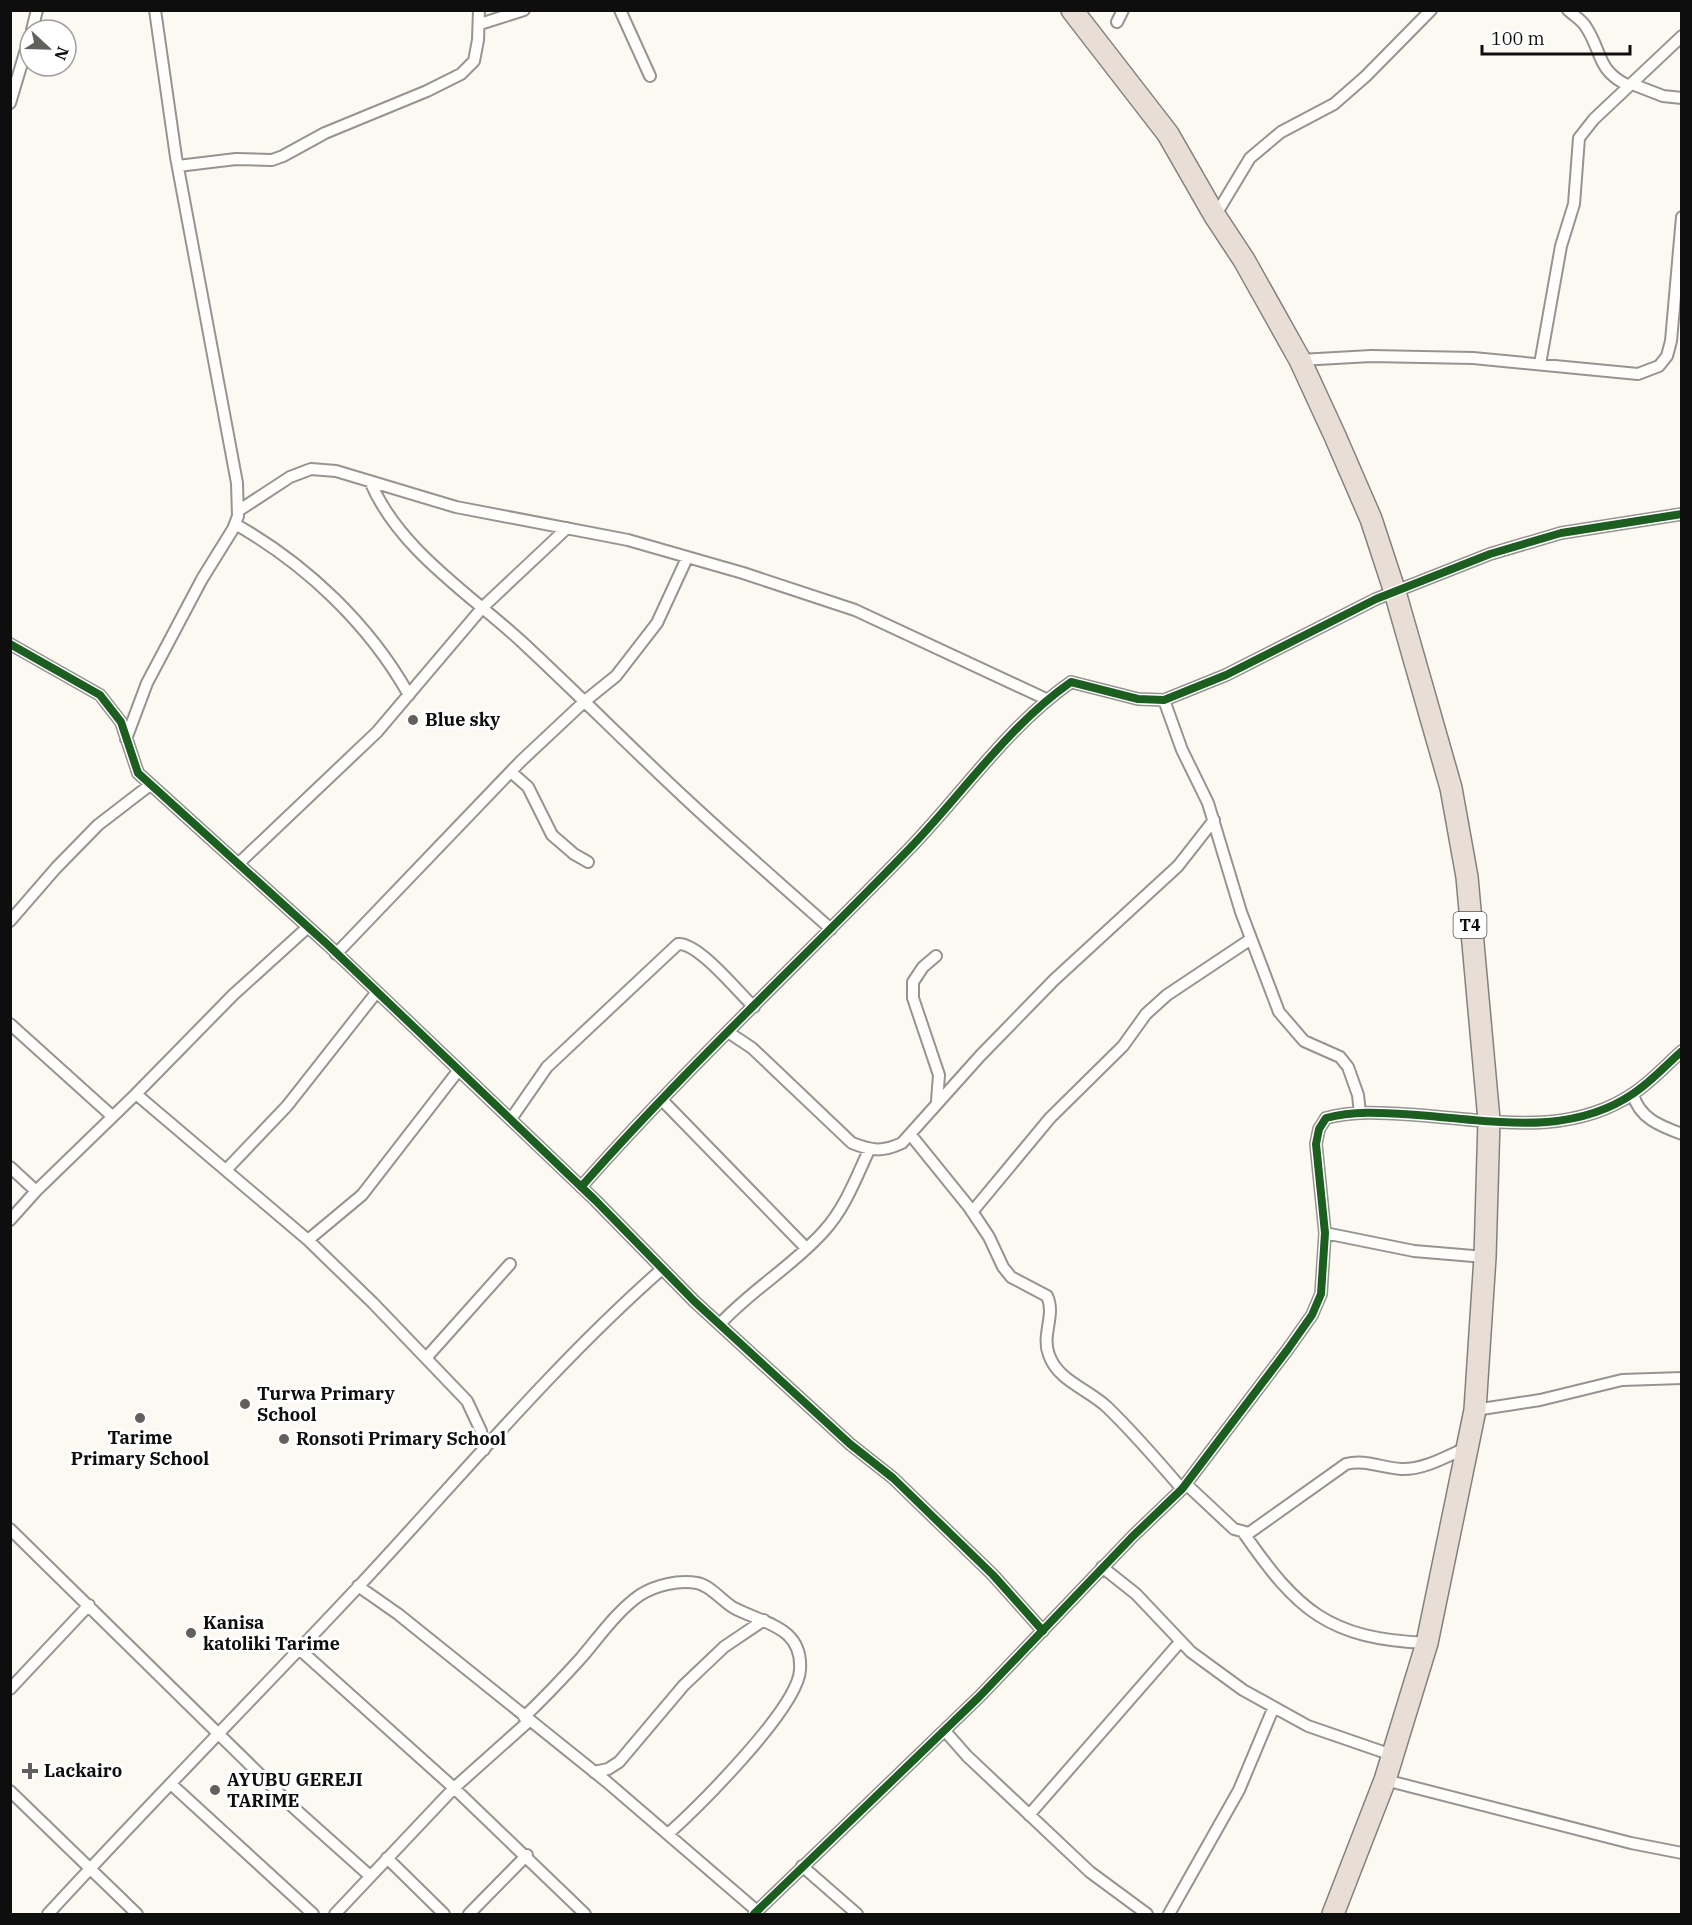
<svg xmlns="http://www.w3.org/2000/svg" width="1692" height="1925" font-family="'IBM Plex Serif',serif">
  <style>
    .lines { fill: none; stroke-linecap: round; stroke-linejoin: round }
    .street-casing { stroke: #959491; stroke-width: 14 }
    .highway-casing { stroke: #82817e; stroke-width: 24 }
    .street { stroke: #fffefd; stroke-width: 10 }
    .highway { stroke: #e9ded6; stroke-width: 21 }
    .cycleway-casing { stroke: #fff; stroke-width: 11 }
    .cycleway { stroke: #1b5e20; stroke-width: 8 }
    .poi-dot { fill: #61605e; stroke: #fff; stroke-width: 2 }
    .labels { text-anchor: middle; stroke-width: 6; stroke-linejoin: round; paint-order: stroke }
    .shield { fill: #fff; stroke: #565656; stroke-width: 1.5 }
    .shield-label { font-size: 16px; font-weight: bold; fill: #0e0e0e }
    .poi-label { font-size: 18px; font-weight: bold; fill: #0e0e0e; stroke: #fff; text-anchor: start }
  </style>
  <rect width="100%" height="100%" fill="#fcf9f2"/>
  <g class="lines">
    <!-- street casing -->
    <g class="street-casing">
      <path id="street" d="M620 10 650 76
        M1568 10C1574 16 1582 20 1586 27 1603 53 1596 70 1629 86
        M1117 22 1123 10
        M480 24 524 10
        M32 30 37 10
        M1632 84 1663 96 1682 98
        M10 103 30 36
        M178 166 236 159 272 160 283 156 325 133 427 91 461 74 474 61 478 40 479 10
        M1215 216 1250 158 1281 132 1334 104 1366 76 1431 10
        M1300 360 1371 356 1473 358 1638 374 1659 366 1667 356 1671 341 1682 217
        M1540 364 1561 246 1574 204 1579 138 1594 119 1682 36
        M370 481C398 549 470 594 522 642 577 693 630 747 686 799 733 843 783 886 831 929
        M238 511 290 477 311 469 336 471 456 507 628 540 743 573 855 610 1046 699
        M235 524C306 564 369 624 409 695
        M10 644 100 695 121 722 138 773 328 945 595 1200 694 1301 850 1444 893 1478 993 1575 1043 1631
        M1164 700 1182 750 1208 803 1241 912 1279 1012 1304 1041 1340 1057 1348 1067 1358 1095 1360 1113
        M126 739 147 683 202 579 233 529 238 516 237 483 176 157 155 10
        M511 772 528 787 552 835 574 854 588 862
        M238 864 377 732 483 607 567 528
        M10 921 56 868 98 825 150 785
        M336 954 521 761 585 701 616 676 657 623 687 558
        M936 956 923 967 913 982V998L939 1075 937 1101
        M10 1024 112 1116
        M728 1032 752 1048 852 1143C872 1151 883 1152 902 1143L980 1056 1054 980 1178 866 1214 820
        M136 1094 233 995 308 927
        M1633 1094C1639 1118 1660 1126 1682 1134
        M663 1101 806 1248
        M511 1119 547 1067 678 944C698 942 738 992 754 1007
        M910 1134 969 1207 989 1237 1003 1267 1011 1277 1047 1296C1056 1315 1041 1335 1049 1355 1058 1381 1088 1389 1107 1407 1133 1432 1158 1461 1182 1489
        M10 1167 36 1191
        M226 1170 287 1106 376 993
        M581 1187C685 1069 801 961 910 848 963 793 1008 726 1071 682L1138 699 1164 700 1226 675 1376 599 1490 554 1561 533 1682 514
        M972 1212 1050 1118 1123 1046 1146 1014 1167 995 1251 939
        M10 1220 36 1191 136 1094 308 1240 373 1303 467 1401 481 1431 484 1450
        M1325 1233 1414 1251 1485 1257
        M308 1240 362 1195 458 1071
        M720 1324C751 1290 793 1266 824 1231 845 1208 856 1178 869 1150
        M426 1358 510 1264
        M1475 1410 1540 1400 1622 1380 1682 1378
        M1186 1484 1234 1529 1249 1533 1346 1464C1365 1459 1382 1468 1401 1469 1424 1470 1447 1456 1468 1447
        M10 1529 294 1808 370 1876
        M1243 1532C1297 1610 1328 1639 1427 1643
        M1102 1567 1136 1594 1191 1652 1243 1690 1308 1726 1392 1755
        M358 1586 398 1614 607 1782 757 1911
        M298 1648 454 1788 585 1914
        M10 1689 89 1605
        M524 1717C544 1698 563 1678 581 1658 599 1637 617 1611 640 1595 656 1585 678 1580 697 1583 710 1585 722 1601 734 1608 765 1624 803 1627 800 1670 798 1708 698 1807 668 1834
        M945 1731 967 1756 1090 1872 1147 1914
        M594 1772 608 1769 619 1762 684 1685 724 1647 764 1620
        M1385 1780 1631 1843 1682 1853
        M171 1784 313 1914
        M10 1791 137 1914
        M1029 1815 1180 1642
        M387 1858 444 1914
        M802 1866 857 1914
        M48 1914C150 1803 256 1696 359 1586 459 1479 552 1366 662 1269
        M335 1914 454 1788 529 1721
        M469 1914 527 1855
        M754 1914 980 1696 1133 1536 1182 1489 1288 1349 1312 1315 1321 1294 1325 1233 1316 1144 1319 1129 1326 1118C1355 1110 1387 1113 1417 1115 1490 1120 1569 1138 1634 1093 1652 1081 1666 1065 1682 1051
        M1169 1914 1239 1790 1273 1709"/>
    </g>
    <!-- highway casing -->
    <g class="highway-casing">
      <path id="highway" d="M1072 10 1168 134 1215 216 1244 260 1300 360 1335 436 1371 519 1395 592 1451 788 1467 877 1489 1120 1485 1257 1475 1410 1427 1643 1385 1780 1333 1914"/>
    </g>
    <!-- street -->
    <use href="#street" class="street"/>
    <!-- highway -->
    <use href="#highway" class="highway"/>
    <!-- cycleway casing -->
    <g class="cycleway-casing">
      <path id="cycleway" d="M10 644 100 695 121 722 138 773 328 945 595 1200 694 1301 850 1444 893 1478 993 1575 1043 1631
        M581 1187C685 1069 801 961 910 848 963 793 1008 726 1071 682L1138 699 1164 700 1226 675 1376 599 1490 554 1561 533 1682 514
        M754 1914 980 1696 1133 1536 1182 1489 1288 1349 1312 1315 1321 1294 1325 1233 1316 1144 1319 1129 1326 1118C1355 1110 1387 1113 1417 1115 1490 1120 1569 1138 1634 1093 1652 1081 1666 1065 1682 1051"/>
    </g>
    <!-- cycleway -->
    <use href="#cycleway" class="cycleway"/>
  </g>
  <!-- markers -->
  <g class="poi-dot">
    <circle cx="413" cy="720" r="6"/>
    <circle cx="245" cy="1404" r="6"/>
    <circle cx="140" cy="1418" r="6"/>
    <circle cx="284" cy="1439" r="6"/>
    <circle cx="191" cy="1633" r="6"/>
    <path d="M27 1762h6v6h6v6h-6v6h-6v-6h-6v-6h6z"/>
    <circle cx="215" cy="1790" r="6"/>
  </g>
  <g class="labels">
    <!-- shield labels -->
    <rect class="shield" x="1453.5" y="912" width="33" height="26" rx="4.5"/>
    <g class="shield-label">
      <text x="1470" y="931">T4</text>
    </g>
    <!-- poi labels -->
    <g class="poi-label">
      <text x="425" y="726">Blue sky</text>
      <text x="257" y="1400">Turwa Primary<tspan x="257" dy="21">School</tspan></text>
      <text x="140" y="1444" text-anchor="middle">Tarime<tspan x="140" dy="21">Primary School</tspan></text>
      <text x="296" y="1445">Ronsoti Primary School</text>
      <text x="203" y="1629">Kanisa<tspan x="203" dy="21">katoliki Tarime</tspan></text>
      <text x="44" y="1777">Lackairo</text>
      <text x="227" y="1786">AYUBU GEREJI<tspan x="227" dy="21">TARIME</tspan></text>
    </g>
  </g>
  <!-- border -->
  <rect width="1692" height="1925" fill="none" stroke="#0e0e0e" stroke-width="24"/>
  <!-- north arrow -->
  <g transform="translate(48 48) rotate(112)"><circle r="28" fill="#ffffff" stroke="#9f9f9f" stroke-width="1.5"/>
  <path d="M0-4.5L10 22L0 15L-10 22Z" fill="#61605e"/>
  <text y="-9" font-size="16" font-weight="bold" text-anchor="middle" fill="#0e0e0e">N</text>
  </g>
  <!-- scale -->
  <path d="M1482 45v9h148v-9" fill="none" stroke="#0e0e0e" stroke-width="3"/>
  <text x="1491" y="45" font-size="18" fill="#0e0e0e" stroke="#ffffff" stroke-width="4.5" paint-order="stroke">100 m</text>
</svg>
